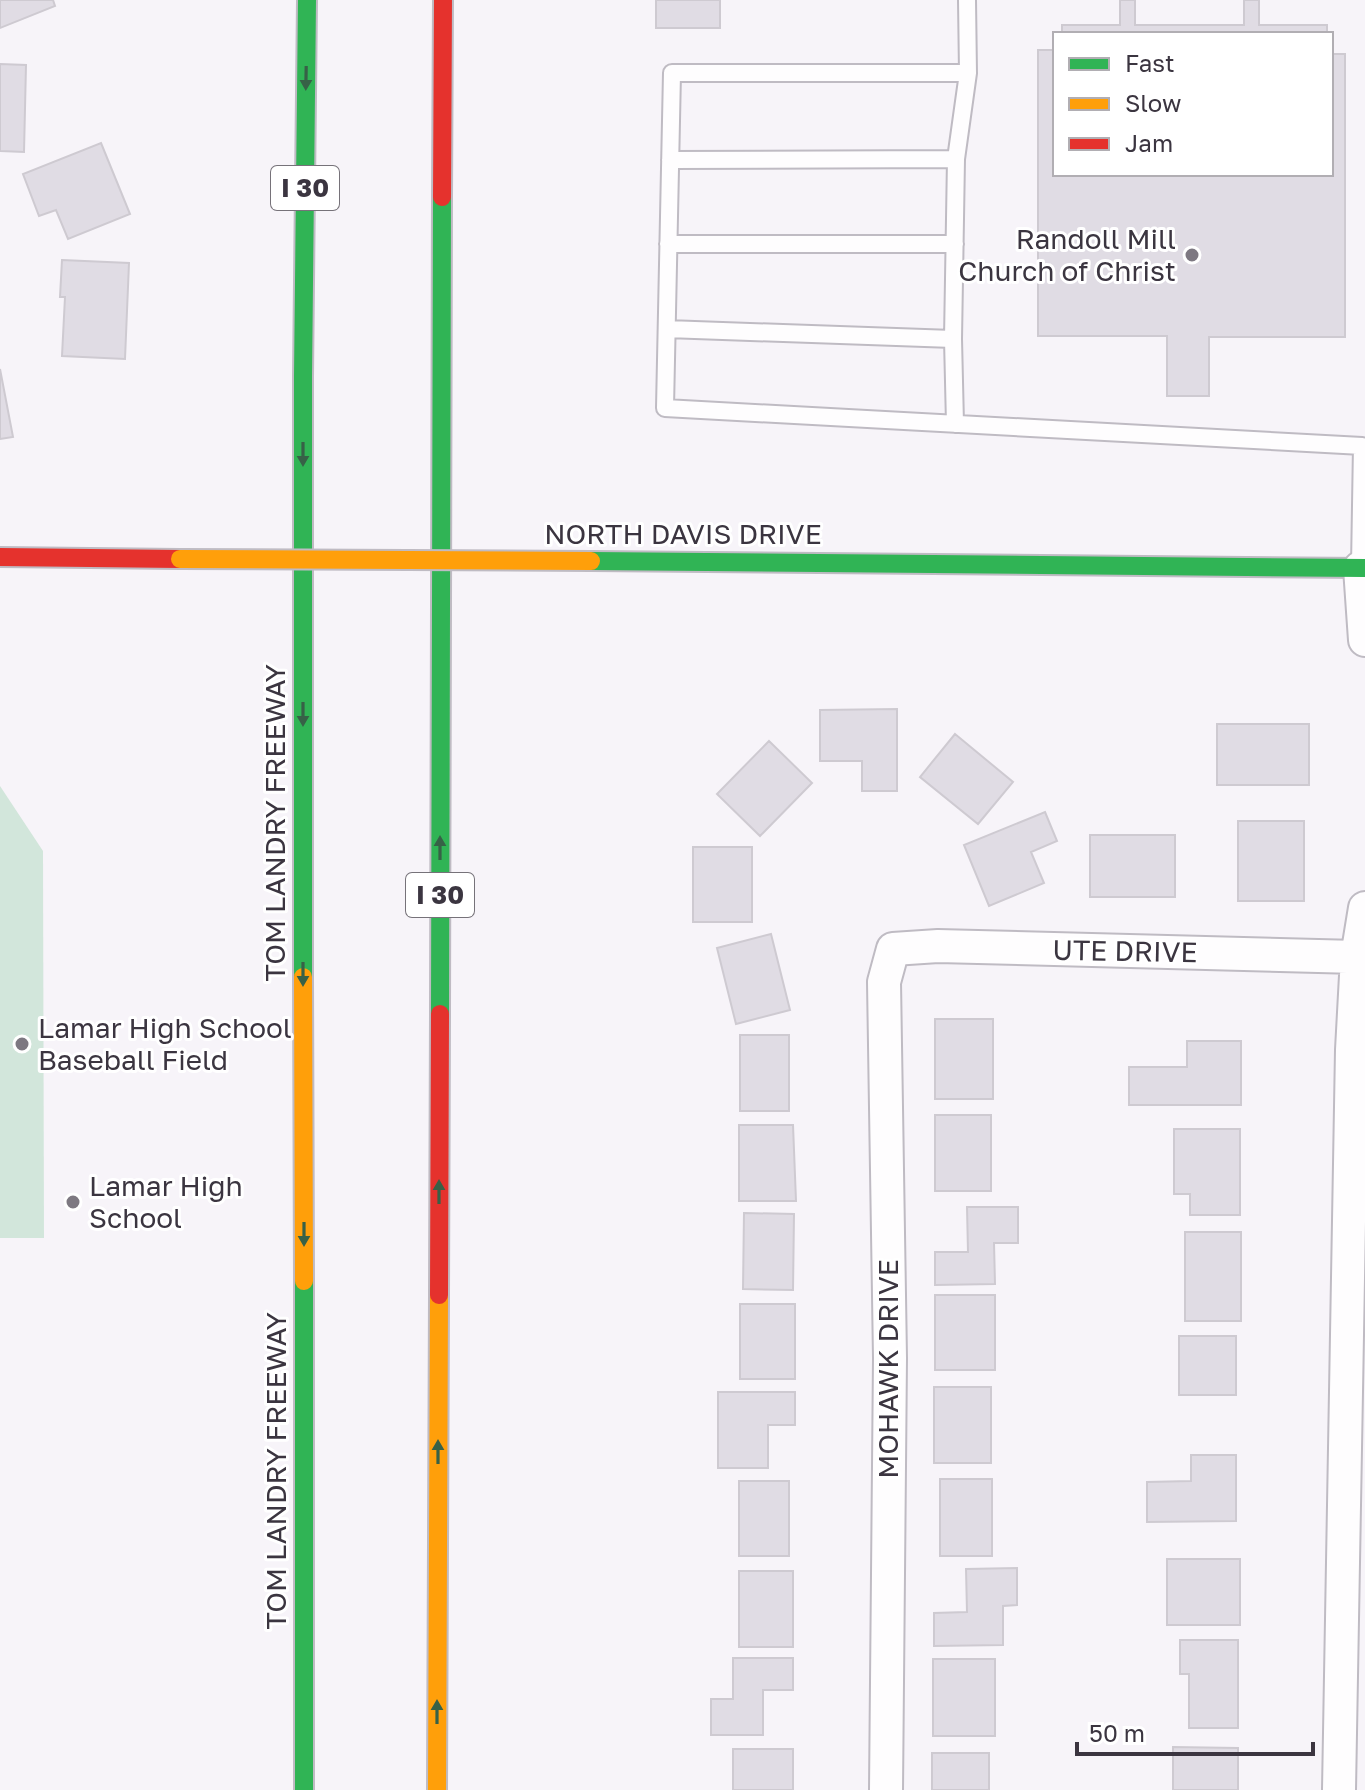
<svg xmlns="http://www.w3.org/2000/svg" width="1365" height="1790" font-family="'Golos Text',sans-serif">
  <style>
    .green { fill: #d2e6db }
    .building { fill: #e0dce4; stroke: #cecad1; stroke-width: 2 }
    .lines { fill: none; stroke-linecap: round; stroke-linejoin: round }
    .lane-casing { stroke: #bfbbc3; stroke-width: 20 }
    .street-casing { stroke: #bfbbc3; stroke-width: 36 }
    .fast-casing { stroke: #bfbbc3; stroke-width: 22 }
    .slow-casing { stroke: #bfbbc3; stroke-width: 22 }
    .jam-casing { stroke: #bfbbc3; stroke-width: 22 }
    .lane { stroke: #fefdfe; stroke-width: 16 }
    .street { stroke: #fefdfe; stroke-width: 32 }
    .fast { stroke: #30b455; stroke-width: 18 }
    .slow { stroke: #ff9f0a; stroke-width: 18 }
    .jam { stroke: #e5322d; stroke-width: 18 }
    .slow-bridge-casing { stroke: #bfbbc3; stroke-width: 22; stroke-linecap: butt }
    .slow-bridge { stroke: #ff9f0a; stroke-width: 18 }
    .oneway { fill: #376147 }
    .poi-dot { fill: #7d7881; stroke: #fff; stroke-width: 3 }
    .labels { text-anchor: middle; stroke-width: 6; stroke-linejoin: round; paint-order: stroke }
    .shield { fill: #fff; stroke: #767279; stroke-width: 2 }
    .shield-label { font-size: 26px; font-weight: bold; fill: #3b3540 }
    .poi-label { font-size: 28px; fill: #3b3540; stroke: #fff; text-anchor: start }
    .street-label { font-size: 28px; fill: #3b3540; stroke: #fff }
  </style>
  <rect width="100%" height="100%" fill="#f7f4f9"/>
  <!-- green -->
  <path class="green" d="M0 786 43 851 44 1238H0Z"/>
  <!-- building -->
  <path class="building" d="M0 0H53L55 6 0 28Z
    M656 0H720V28H656Z
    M1120 0H1135V25H1244V0H1259V25H1327V34H1062V25H1120Z
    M1038 50H1055V174H1331V54H1345V337H1209V396H1167V336H1038Z
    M0 64 26 65 24 152 0 151Z
    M101 143 130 214 68 239 56 210 39 216 23 174Z
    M62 260 129 263 125 359 62 356 65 297H60Z
    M0 369 13 437 0 439Z
    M897 709V791H862V761H820V710Z
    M1217 724H1309V785H1217Z
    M955 734 1013 782 978 824 920 777Z
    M769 741 812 783 760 836 717 794Z
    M1045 812 1057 841 1031 852 1044 883 989 906 964 845Z
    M1238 821H1304V901H1238Z
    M1090 835H1175V897H1090Z
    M693 847H752V922H693Z
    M771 934 790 1010 736 1024 717 948Z
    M935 1019H993V1099H935Z
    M740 1035H789V1111H740Z
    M1187 1041H1241V1105H1129V1067H1187Z
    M935 1115H991V1191H935Z
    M739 1125H793L796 1201H739Z
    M1174 1129H1240V1215H1190V1194H1174Z
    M967 1207H1018V1243H994L995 1284 935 1285V1252H968Z
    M744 1213 794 1214 793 1290 743 1289Z
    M1185 1232H1241V1321H1185Z
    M935 1295H995V1370H935Z
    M740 1304H795V1379H740Z
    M1179 1336H1236V1395H1179Z
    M934 1387H991V1463H934Z
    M718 1392H795V1425H768V1468H718Z
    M1191 1455H1236V1521L1147 1522V1482L1191 1481Z
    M940 1479H992V1556H940Z
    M739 1481H789V1556H739Z
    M1167 1559H1240V1625H1167Z
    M1017 1568V1605L1003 1606V1645L934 1646V1613L967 1612 966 1569Z
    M739 1571H793V1647H739Z
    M1180 1640H1238V1728H1189V1674H1180Z
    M733 1658H793V1690H763V1735H711V1699H733Z
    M933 1659H995V1736H933Z
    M1173 1747 1238 1748V1790H1173Z
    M733 1749H793V1790H733Z
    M932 1753H989V1790H932Z"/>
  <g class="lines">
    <!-- lane casing -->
    <g class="lane-casing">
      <path id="lane" d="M967 0 968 73H672L665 408 1362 446 1360 566
        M956 159 968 73
        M668 244H955
        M667 329 953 339 956 159 670 160
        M953 339 955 424"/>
    </g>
    <!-- street casing -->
    <g class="street-casing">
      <path id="street" d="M1360 568 1365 640
        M886 1790 890 1358 884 982 893 949 938 946 1357 957
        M1339 1790 1352 1050 1357 957 1365 908"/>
    </g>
    <!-- fast casing -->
    <g class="fast-casing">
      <path id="fast" d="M591 561 1365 568
        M303 977V376L307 0
        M440 1014 442 197
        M304 1281V1790"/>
    </g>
    <!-- slow casing -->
    <g class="slow-casing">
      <path id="slow" d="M303 977 304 1281
        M437 1790 439 1295"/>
    </g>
    <!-- jam casing -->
    <g class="jam-casing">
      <path id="jam" d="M442 197 443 0
        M0 557 180 559
        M439 1295 440 1014"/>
    </g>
    <!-- lane -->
    <use href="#lane" class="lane"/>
    <!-- street -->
    <use href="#street" class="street"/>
    <!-- fast -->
    <use href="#fast" class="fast"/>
    <!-- slow -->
    <use href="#slow" class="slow"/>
    <!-- jam -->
    <use href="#jam" class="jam"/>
    <!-- slow-bridge casing -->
    <g class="slow-bridge-casing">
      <path id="slow-bridge" d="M180 559 591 561"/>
    </g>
    <!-- slow-bridge -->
    <use href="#slow-bridge" class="slow-bridge"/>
  </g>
  <!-- one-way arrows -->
  <defs><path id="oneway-solid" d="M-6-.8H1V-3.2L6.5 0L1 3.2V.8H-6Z" transform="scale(2)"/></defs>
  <g class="oneway">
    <use href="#oneway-solid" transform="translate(306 78) rotate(91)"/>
    <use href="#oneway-solid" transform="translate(303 454) rotate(90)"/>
    <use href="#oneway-solid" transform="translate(303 714) rotate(90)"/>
    <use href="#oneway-solid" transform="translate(440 848) rotate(-90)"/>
    <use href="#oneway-solid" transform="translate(303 974) rotate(90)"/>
    <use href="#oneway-solid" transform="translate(439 1192) rotate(-90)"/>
    <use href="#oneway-solid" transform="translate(304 1234) rotate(90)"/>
    <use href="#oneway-solid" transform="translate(438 1452) rotate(-90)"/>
    <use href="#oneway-solid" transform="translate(437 1712) rotate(-90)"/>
  </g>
  <!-- markers -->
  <g class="poi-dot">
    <circle cx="1192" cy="255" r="8"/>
    <circle cx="22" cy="1044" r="8"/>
    <circle cx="73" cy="1202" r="8"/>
  </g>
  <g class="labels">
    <!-- shield labels -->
    <g class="shield">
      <rect x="271" y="166" width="68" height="44" rx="6"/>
      <rect x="406" y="873" width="68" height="44" rx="6"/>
    </g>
    <g class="shield-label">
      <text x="305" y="197">I 30</text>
      <text x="440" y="904">I 30</text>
    </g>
    <!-- poi labels -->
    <g class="poi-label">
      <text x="1176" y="249" text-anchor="end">Randoll Mill<tspan x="1176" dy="32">Church of Christ</tspan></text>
      <text x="38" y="1038">Lamar High School<tspan x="38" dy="32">Baseball Field</tspan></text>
      <text x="89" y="1196">Lamar High<tspan x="89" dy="32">School</tspan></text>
    </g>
    <!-- street labels -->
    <g class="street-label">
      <text x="683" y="544">NORTH DAVIS DRIVE</text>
      <text transform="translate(275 823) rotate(-90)" y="10">TOM LANDRY FREEWAY</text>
      <text transform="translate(1125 951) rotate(1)" y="10">UTE DRIVE</text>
      <text transform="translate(888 1369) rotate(-90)" y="10">MOHAWK DRIVE</text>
      <text transform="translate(276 1471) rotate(-90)" y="10">TOM LANDRY FREEWAY</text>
    </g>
  </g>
  <!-- legend -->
  <rect x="1053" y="32" width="280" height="144" fill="#ffffff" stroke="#b1aeb3" stroke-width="2"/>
  <rect x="1069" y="58" width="40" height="12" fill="#30b455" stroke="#b1aeb3" stroke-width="2"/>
  <text x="1125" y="72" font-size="24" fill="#3b3540">Fast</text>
  <rect x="1069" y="98" width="40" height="12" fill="#ff9f0a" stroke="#b1aeb3" stroke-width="2"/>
  <text x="1125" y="112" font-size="24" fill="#3b3540">Slow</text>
  <rect x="1069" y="138" width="40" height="12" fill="#e5322d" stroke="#b1aeb3" stroke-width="2"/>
  <text x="1125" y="152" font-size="24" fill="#3b3540">Jam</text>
  <!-- scale -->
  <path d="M1077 1742v12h236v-12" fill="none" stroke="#3b3540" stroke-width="4"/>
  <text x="1089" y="1742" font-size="24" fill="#3b3540" stroke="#ffffff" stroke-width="6" paint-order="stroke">50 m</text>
</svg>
